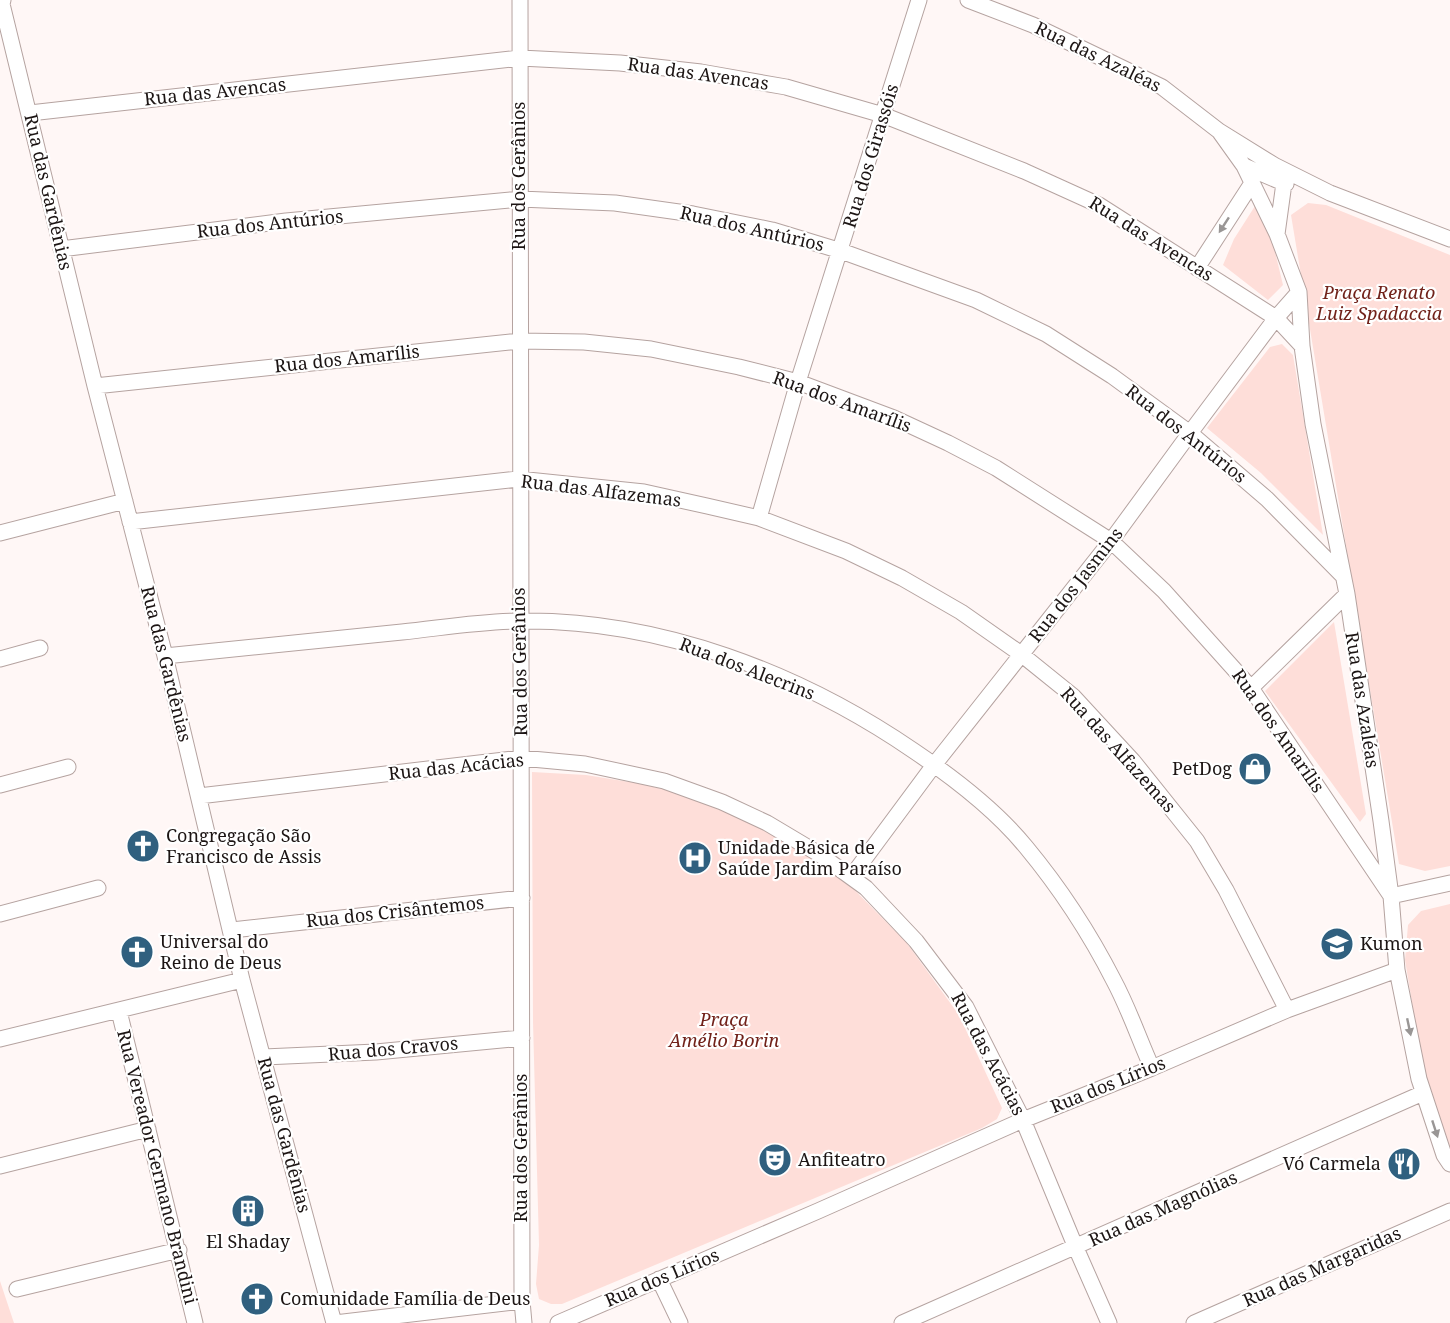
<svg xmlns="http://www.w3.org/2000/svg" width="1450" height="1323" font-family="'Noto Serif',serif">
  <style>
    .green { fill: #feded9 }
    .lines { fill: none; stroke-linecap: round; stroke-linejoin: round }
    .minor-casing { stroke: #b5a3a0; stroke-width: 17 }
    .minor { stroke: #fff; stroke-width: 15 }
    .oneway { fill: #999695 }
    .labels { text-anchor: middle; stroke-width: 4.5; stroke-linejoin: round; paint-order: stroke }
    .street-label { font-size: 18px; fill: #1c1514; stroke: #fff }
    .park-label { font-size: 18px; font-style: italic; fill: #71221a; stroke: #fff }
    .poi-label { font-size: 18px; fill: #1c1514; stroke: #fff; text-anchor: start }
  </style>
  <rect width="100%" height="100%" fill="#fff7f6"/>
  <!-- green -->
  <path class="green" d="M1308 203 1326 205 1450 255V866L1425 871 1399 864 1291 215Z
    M1255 206 1266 214 1283 285 1268 300 1223 265 1234 239Z
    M1282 344 1293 355 1323 535 1261 473 1207 428 1270 347Z
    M1334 622 1366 814 1360 822 1265 691Z
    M532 772 586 775 642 784 693 797 741 818 783 841 819 854 906 942 959 1015 1002 1108 997 1119 982 1128 562 1304H551L539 1299 536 1284 539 1245 533 1022Z
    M1450 904V1150L1443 1135 1421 1057 1405 960 1408 925 1421 911Z
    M0 1281 14 1323H0Z"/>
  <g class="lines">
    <!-- minor casing -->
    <g class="minor-casing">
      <path id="minor" d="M3 0 2 4 95 386 165 656 242 980 334 1323
        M520 0C518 434 522 868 522 1301L524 1323
        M968 0 1033 25 1162 87 1219 131 1274 165 1284 183 1277 234
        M30 113 520 58 620 63 701 72 786 87 883 115 1024 171 1099 205 1276 318 1302 346
        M1219 131 1244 166 1277 234 1299 292 1302 346 1313 424 1347 594 1381 821 1391 896 1397 970 1419 1079 1444 1155 1450 1164
        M1274 165 1330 193 1450 239
        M1244 166 1286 184
        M61 249 286 221 520 199 615 203 693 214 772 230 841 251 976 300 1046 334 1112 376 1190 433 1267 499 1342 575
        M1197 268 1252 183
        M95 386 519 341 584 342 651 349 739 367 798 382 894 418 948 443 996 468 1111 541 1164 591 1251 688 1391 896 1450 883
        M759 518 798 382 919 0
        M130 522 518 479 644 492 707 506 759 518 846 551 902 578 961 612 1021 654 1073 696 1133 761 1197 841 1226 890 1287 1010
        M0 533 125 501
        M165 656C244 648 323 640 402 632 441 628 481 621 520 621 660 619 800 673 914 751 954 778 995 809 1026 847 1060 888 1090 934 1114 981 1129 1009 1139 1039 1152 1068
        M0 659 40 648
        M1251 688 1347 594
        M0 785 68 767
        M199 796 521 758 585 764 664 781 722 802 767 823 819 854 866 888 916 941 966 1007 1023 1120 1076 1248 1109 1323
        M851 877 934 765 1111 541 1190 433 1276 318 1299 292
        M0 914 98 888
        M232 930 522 898
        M119 1011 195 1323
        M0 1039 242 980
        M264 1057 376 1052 522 1038
        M0 1166 148 1129
        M659 1279 680 1323
        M17 1289 179 1250
        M335 1323 522 1301
        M558 1323 818 1211 1023 1120 1152 1068 1287 1010 1397 970
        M902 1323 1423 1093
        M1194 1323 1450 1211"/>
    </g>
    <!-- minor -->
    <use href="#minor" class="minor"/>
  </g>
  <!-- one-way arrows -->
  <defs><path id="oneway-solid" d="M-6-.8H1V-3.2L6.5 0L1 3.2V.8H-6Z" transform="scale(1.5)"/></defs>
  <g class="oneway">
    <use href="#oneway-solid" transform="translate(1224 225) rotate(123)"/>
    <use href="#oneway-solid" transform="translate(1409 1027) rotate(78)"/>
    <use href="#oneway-solid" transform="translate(1435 1129) rotate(72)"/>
  </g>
  <!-- icons -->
  <defs>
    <g id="shop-disc" transform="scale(1.725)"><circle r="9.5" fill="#30607f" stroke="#fff"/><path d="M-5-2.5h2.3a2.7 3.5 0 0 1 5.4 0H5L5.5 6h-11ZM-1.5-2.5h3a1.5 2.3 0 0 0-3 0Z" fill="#fff"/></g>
    <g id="church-disc" transform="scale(1.725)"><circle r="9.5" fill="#30607f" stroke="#fff"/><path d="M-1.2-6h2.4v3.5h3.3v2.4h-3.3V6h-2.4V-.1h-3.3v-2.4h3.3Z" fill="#fff"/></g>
    <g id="hospital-disc" transform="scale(1.725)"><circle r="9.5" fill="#30607f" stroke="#fff"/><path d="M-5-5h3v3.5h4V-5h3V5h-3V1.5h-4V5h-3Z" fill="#fff"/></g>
    <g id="school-disc" transform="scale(1.725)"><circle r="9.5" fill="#30607f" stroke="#fff"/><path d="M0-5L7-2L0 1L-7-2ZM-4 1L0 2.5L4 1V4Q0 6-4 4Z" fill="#fff"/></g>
    <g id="theatre-disc" transform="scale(1.725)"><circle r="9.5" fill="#30607f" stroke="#fff"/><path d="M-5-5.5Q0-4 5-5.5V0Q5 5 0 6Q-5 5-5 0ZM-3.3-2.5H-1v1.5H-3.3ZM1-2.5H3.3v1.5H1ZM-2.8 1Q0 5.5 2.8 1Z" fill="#fff"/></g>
    <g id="restaurant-disc" transform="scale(1.725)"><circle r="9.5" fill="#30607f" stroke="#fff"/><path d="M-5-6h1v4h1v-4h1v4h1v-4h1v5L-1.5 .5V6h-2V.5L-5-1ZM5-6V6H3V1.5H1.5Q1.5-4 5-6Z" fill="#fff"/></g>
    <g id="building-disc" transform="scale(1.725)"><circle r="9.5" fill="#30607f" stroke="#fff"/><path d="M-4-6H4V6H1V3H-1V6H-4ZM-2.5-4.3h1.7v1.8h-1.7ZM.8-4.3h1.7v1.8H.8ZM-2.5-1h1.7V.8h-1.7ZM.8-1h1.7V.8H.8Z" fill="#fff"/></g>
  </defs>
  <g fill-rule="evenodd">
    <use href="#shop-disc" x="1255" y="769"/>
    <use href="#church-disc" x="143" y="846"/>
    <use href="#hospital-disc" x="695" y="858"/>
    <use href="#school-disc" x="1337" y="944"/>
    <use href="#church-disc" x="137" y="952"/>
    <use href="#theatre-disc" x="775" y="1160"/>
    <use href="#restaurant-disc" x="1404" y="1164"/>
    <use href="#building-disc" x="248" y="1211"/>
    <use href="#church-disc" x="257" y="1299"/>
  </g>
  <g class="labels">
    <!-- street labels -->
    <g class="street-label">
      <text transform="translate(1098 57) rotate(26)" y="6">Rua das Azaléas</text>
      <text transform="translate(698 74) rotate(8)" y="6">Rua das Avencas</text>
      <text transform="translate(215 92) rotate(-6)" y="6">Rua das Avencas</text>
      <text transform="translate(871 156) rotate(-73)" y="6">Rua dos Girassóis</text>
      <text transform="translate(519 176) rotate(-90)" y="6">Rua dos Gerânios</text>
      <text transform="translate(48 192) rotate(77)" y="6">Rua das Gardênias</text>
      <text transform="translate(270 224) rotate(-6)" y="6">Rua dos Antúrios</text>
      <text transform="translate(752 229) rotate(13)" y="6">Rua dos Antúrios</text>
      <text transform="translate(1151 239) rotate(32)" y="6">Rua das Avencas</text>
      <text transform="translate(347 359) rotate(-6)" y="6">Rua dos Amarílis</text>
      <text transform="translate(842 402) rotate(20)" y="6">Rua dos Amarílis</text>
      <text transform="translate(1186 434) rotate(38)" y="6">Rua dos Antúrios</text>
      <text transform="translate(601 491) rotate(7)" y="6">Rua das Alfazemas</text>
      <text transform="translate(1076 585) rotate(-52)" y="6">Rua dos Jasmins</text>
      <text transform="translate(520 662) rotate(-91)" y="6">Rua dos Gerânios</text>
      <text transform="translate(166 664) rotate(76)" y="6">Rua das Gardênias</text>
      <text transform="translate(747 669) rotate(21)" y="6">Rua dos Alecrins</text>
      <text transform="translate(1362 700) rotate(81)" y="6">Rua das Azaléas</text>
      <text transform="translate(1278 731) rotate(55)" y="6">Rua dos Amarílis</text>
      <text transform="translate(1118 750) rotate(48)" y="6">Rua das Alfazemas</text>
      <text transform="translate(456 767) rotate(-6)" y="6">Rua das Acácias</text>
      <text transform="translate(395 912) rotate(-6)" y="6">Rua dos Crisântemos</text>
      <text transform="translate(393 1049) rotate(-5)" y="6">Rua dos Cravos</text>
      <text transform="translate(988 1054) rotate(62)" y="6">Rua das Acácias</text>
      <text transform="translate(1108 1085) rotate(-22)" y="6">Rua dos Lírios</text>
      <text transform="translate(284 1135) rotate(75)" y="6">Rua das Gardênias</text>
      <text transform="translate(521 1148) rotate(-90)" y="6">Rua dos Gerânios</text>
      <text transform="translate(157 1167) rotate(76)" y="6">Rua Vereador Germano Brandini</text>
      <text transform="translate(1163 1209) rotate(-24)" y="6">Rua das Magnólias</text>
      <text transform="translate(1322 1267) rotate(-24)" y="6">Rua das Margaridas</text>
      <text transform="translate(662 1278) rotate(-23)" y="6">Rua dos Lírios</text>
    </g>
    <!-- park labels -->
    <g class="park-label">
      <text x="1379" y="299">Praça Renato<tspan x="1379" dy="21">Luiz Spadaccia</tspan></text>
      <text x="724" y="1026">Praça<tspan x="724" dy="21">Amélio Borin</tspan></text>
    </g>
    <!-- poi labels -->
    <g class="poi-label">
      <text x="1232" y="775" text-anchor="end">PetDog</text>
      <text x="166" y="842">Congregação São<tspan x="166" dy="21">Francisco de Assis</tspan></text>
      <text x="718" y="854">Unidade Básica de<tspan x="718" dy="21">Saúde Jardim Paraíso</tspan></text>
      <text x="160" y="948">Universal do<tspan x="160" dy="21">Reino de Deus</tspan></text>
      <text x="1360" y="950">Kumon</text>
      <text x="798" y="1166">Anfiteatro</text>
      <text x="1381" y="1170" text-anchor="end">Vó Carmela</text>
      <text x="248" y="1248" text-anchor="middle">El Shaday</text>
      <text x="280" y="1305">Comunidade Família de Deus</text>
    </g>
  </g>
</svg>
